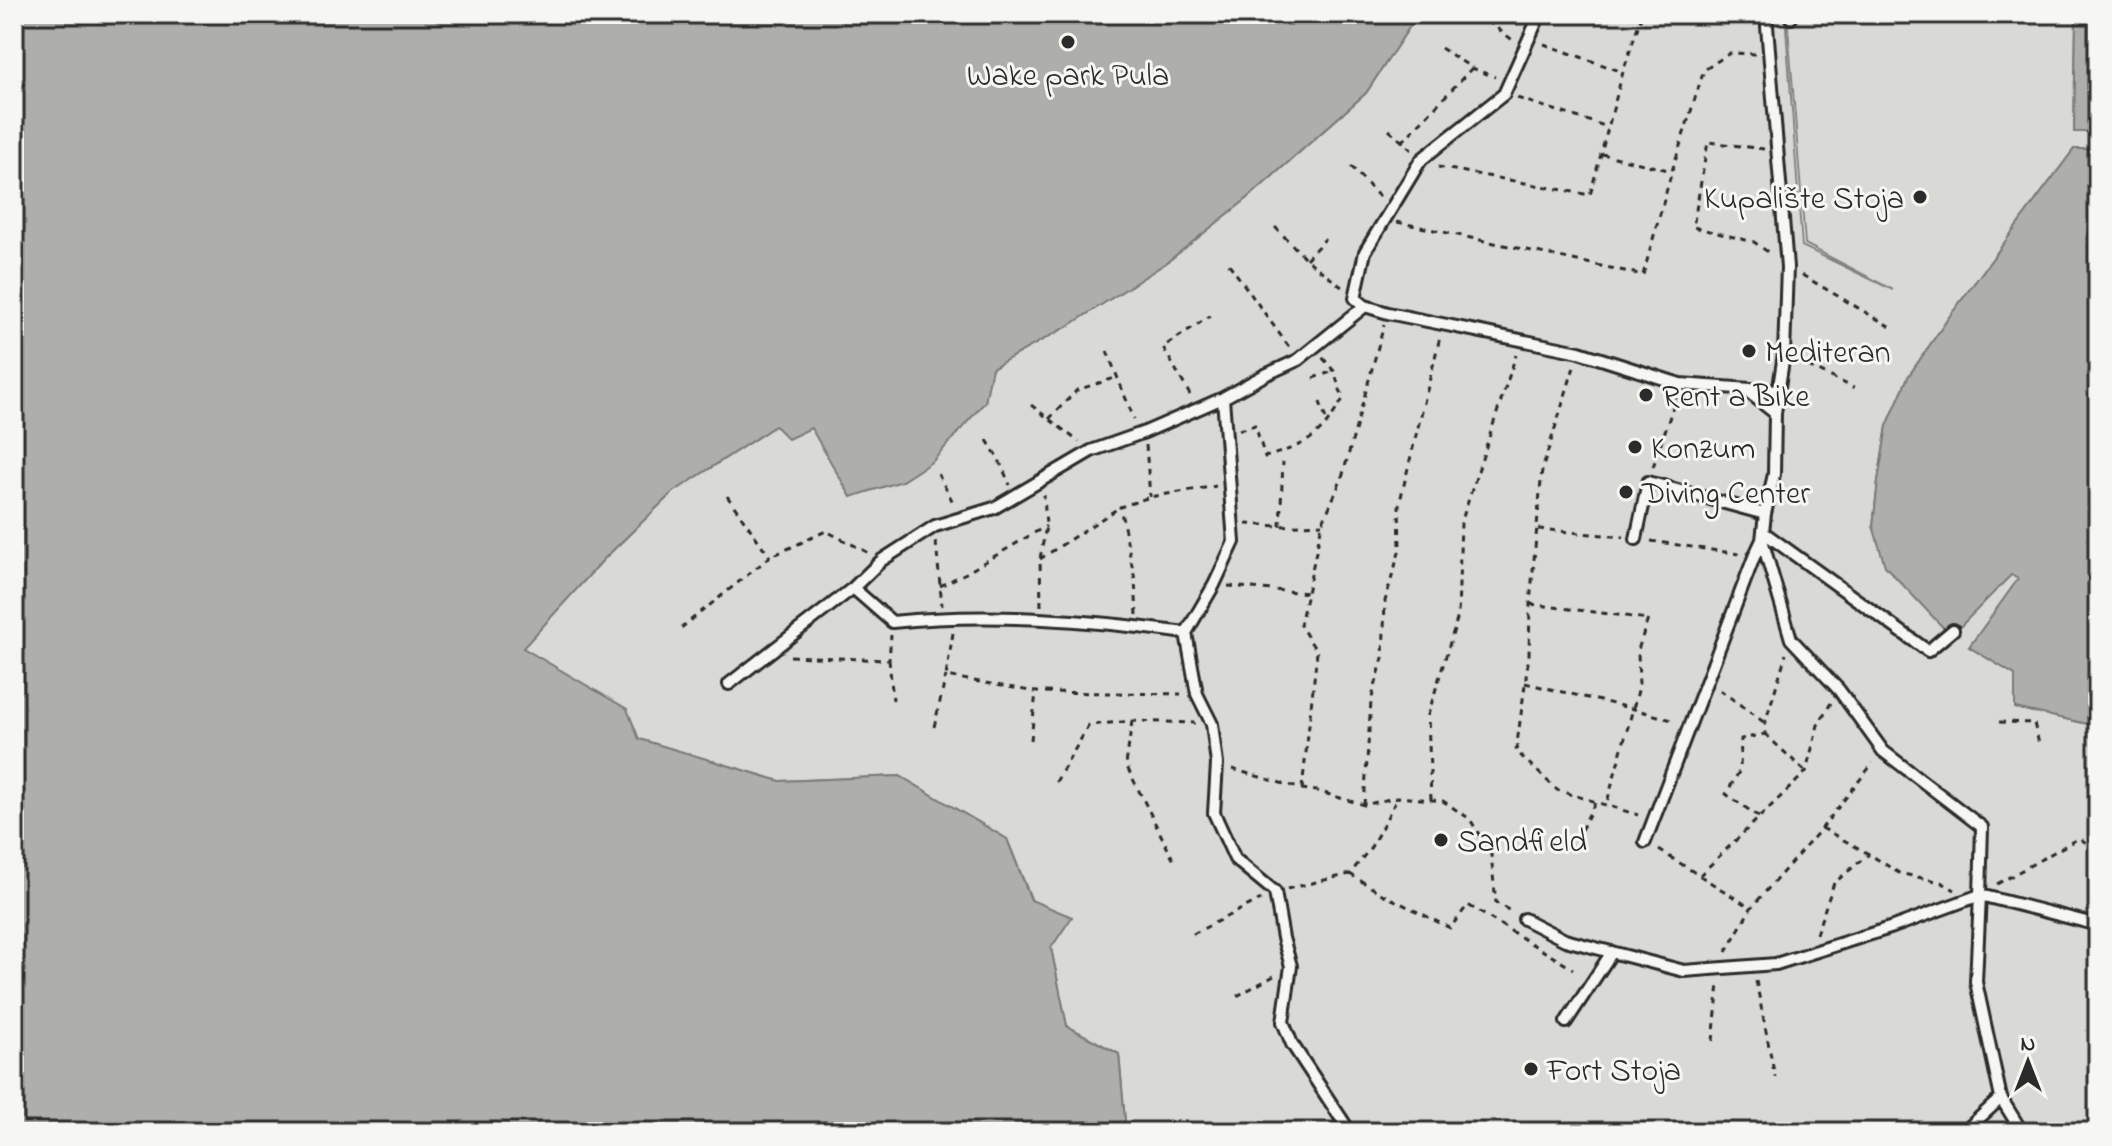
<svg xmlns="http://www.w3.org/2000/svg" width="2112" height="1146" font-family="'Indie Flower',sans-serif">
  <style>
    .green { fill: #d9d9d5; stroke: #828280; stroke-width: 2 }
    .water { fill: #aeaeab; stroke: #7a7a78; stroke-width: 2 }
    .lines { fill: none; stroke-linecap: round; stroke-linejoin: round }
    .service-casing { stroke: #2b2b2b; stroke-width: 16 }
    .path { stroke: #2b2b2b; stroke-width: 3; stroke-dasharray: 6 6; stroke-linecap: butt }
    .service { stroke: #f6f6f2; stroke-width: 10 }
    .poi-dot { fill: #2b2b2b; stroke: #f6f6f2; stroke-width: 3 }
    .labels { text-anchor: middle; stroke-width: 6; stroke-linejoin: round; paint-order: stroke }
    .poi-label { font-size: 32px; fill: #2b2b2b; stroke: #f6f6f2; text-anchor: start }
  </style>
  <rect width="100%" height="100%" fill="#f6f6f2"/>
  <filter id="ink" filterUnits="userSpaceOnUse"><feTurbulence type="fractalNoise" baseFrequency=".0125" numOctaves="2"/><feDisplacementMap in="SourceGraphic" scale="16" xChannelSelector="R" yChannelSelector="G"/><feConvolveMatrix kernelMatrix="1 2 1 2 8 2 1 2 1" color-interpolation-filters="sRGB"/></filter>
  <g filter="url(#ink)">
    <!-- green -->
    <path class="green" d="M1418 14H1785L1802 246 1893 290 1805 244 1787 14H2072L2076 20 2074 131 2098 132V149H2074L1949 317 1908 377 1887 426 1878 481 1873 526 2012 574 2019 580 1969 647 2015 675V708L2093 725 2098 731V1132H1126L1119 1054 1067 1026 1051 948 1007 839 900 776 780 781 639 739 522 648 604 559 672 493 776 425 811 427 985 402 991 368 1070 325 1166 263 1248 198 1366 93Z"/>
    <!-- water -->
    <path class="water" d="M14 14H1418L1366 93 1248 198 1166 263 1070 325 992 368 985 402 933 461 902 481 851 497 811 428 788 439 775 426 672 493 604 559 523 648 627 709 639 739 780 781 900 776 1007 839 1031 900 1072 917 1051 948 1067 1026 1119 1054 1126 1132H14Z
      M2072 14H2098V132H2074L2076 20Z
      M2074 149H2098V731L2092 725 2015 708V675L1969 647 2018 579 2011 575 1951 636 1885 566 1873 526 1878 481 1887 426 1908 377 1949 317Z"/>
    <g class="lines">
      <!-- service casing -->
      <g class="service-casing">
        <path id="service" d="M1540 14 1504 94 1422 159 1419 163 1365 252 1355 298 1365 306 1388 313 1579 352 1680 384 1779 391
          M1766 14 1787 267 1784 354 1775 413 1774 474 1765 514 1762 540 1791 639 1839 690 1883 751 1982 827 1980 895 2098 925
          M1791 14V18
          M1746 390 1775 413
          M1223 398 1234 542 1214 585 1186 633 1197 694 1212 724 1217 764 1214 813 1235 859 1275 892 1283 938 1291 966 1283 1022 1292 1044 1350 1132
          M1763 532 1928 651 1953 630
          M1636 539 1648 482 1765 514
          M853 588 892 622C989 612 1089 620 1186 633
          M729 684 853 588 882 560 935 526 994 508 1091 451 1145 432 1223 398 1265 375 1298 360 1365 306
          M1645 842 1754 557 1762 540
          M1524 919 1565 940 1684 971 1776 964 1893 927 1980 895 1976 982 2001 1098
          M1566 1022 1612 952
          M1964 1132 2001 1098 2022 1132"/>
      </g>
      <!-- path -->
      <path class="path" d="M1478 14 1514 41
        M2006 14 2010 18
        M1544 44 1623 72
        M1441 48 1472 68 1495 77
        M1517 98 1608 127
        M1389 130 1413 151
        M1402 142 1472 68
        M1764 149 1708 142 1693 227 1754 242 1772 255
        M1602 154 1672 171
        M1351 166 1382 200
        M1438 167 1590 195 1623 72 1642 14
        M1397 222 1643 275 1672 171 1704 70 1730 53 1755 54
        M1275 227 1306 259 1343 288
        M1306 259 1325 239
        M1229 264 1289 347
        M1802 275 1894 329
        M1107 351 1134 419
        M1798 361 1854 388
        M1574 367 1542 470 1530 604 1529 655 1516 751 1557 790 1638 815
        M1313 378 1334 371
        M1190 395 1163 347 1210 316
        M1320 402 1328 425
        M1031 405 1079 442
        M1049 419 1077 390 1118 377
        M1239 430 1255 425 1265 457C1308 444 1319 439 1343 399L1334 371 1322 357
        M987 440 999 460 1010 485
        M1146 445 1150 497
        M1653 467 1676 398
        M938 474 954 504
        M727 496 770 557
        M1246 524 1280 526 1322 524
        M1280 526 1283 462
        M1538 529 1624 537
        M1651 541 1739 554
        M936 542 942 606
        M1040 559 1120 507
        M940 586 966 573 1046 526
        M1228 586 1308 593
        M1530 604 1648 619 1638 650 1639 687 1606 806
        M1041 606 1040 559 1046 526 1044 495
        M1137 615 1135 580 1120 507 1150 497 1216 486
        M681 628 770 557 826 531 869 553
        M953 633 946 676 1036 692 1181 694
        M790 656 889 660 891 635
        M889 660 893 700
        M1525 683 1634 709 1675 721
        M1720 690 1765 723
        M1132 721 1126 765 1174 861
        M1999 722 2034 723 2039 744
        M934 727 946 676
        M1765 734 1806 772
        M1031 740 1036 692
        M1232 769 1302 789 1317 791 1364 805 1398 797 1443 801 1470 819 1491 855 1496 903 1514 913
        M1056 782 1089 725 1132 721 1195 723
        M1302 789 1317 652 1300 625 1322 524 1342 478 1384 325
        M1431 800 1428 715 1458 616 1461 523 1516 355
        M1364 805 1371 701 1383 658 1385 601 1400 549 1399 505 1440 337
        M1759 817 1726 794 1740 770 1741 739 1765 734V723L1786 654
        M1822 828 1869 854 1899 873 1941 882 1955 890
        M1659 850 1751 908
        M1570 851 1596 801
        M1350 874 1382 894 1450 928 1468 905 1573 969
        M1700 875 1806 772 1818 725 1831 703
        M1997 884 2079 838 2098 851
        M1287 889 1350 874 1371 847 1398 797
        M1193 934 1261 899
        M1816 934 1834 883 1869 854
        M1726 952 1751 908 1822 828 1873 763
        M1756 981 1775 1077
        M1237 996 1274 976
        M1713 1041 1719 984"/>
      <!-- service -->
      <use href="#service" class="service"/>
    </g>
  </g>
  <!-- markers -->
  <g class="poi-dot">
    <circle cx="1068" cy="42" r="8"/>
    <circle cx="1920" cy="197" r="8"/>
    <circle cx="1749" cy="351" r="8"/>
    <circle cx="1646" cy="395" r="8"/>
    <circle cx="1635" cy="447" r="8"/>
    <circle cx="1626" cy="492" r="8"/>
    <circle cx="1441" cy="840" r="8"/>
    <circle cx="1531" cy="1069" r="8"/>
  </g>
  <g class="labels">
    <!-- poi labels -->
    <g class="poi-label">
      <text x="1068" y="85" text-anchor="middle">Wake park Pula</text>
      <text x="1904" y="208" text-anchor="end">Kupalište Stoja</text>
      <text x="1765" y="362">Mediteran</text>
      <text x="1662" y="406">Rent a Bike</text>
      <text x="1651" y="458">Konzum</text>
      <text x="1642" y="503">Diving Center</text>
      <text x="1457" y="851">Sandfield</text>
      <text x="1547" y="1080">Fort Stoja</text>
    </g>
  </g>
  <!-- margin -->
  <rect width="2112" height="1146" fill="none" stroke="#f6f6f2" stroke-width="48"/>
  <rect x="24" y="24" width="2064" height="1098" fill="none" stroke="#2b2b2b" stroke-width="3" filter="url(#ink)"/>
  <!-- north arrow -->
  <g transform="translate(2028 1062)" stroke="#f6f6f2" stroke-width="6" paint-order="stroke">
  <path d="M0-6L14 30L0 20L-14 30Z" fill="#2b2b2b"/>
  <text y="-12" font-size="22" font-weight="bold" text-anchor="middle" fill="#2b2b2b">N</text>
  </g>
</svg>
